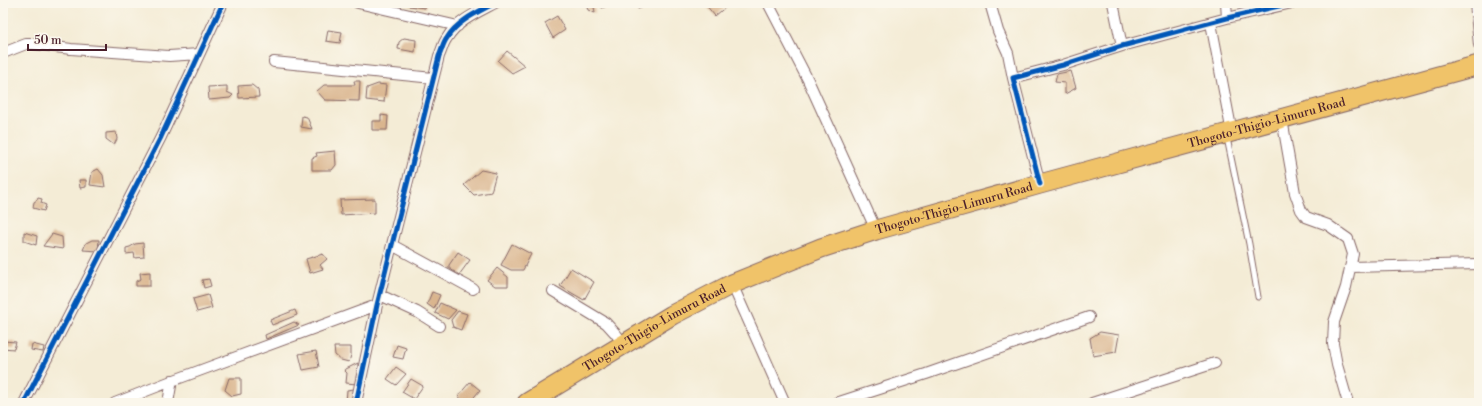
<svg xmlns="http://www.w3.org/2000/svg" width="1482" height="406" font-family="'Libre Bodoni',serif">
  <style>
    .building { fill: #dab58e }
    .lines { fill: none; stroke-linecap: round; stroke-linejoin: round }
    .lane-casing { stroke: #866767; stroke-width: 7 }
    .street-casing { stroke: #866767; stroke-width: 12 }
    .highway-casing { stroke: #866767; stroke-width: 21 }
    .lane { stroke: #fff; stroke-width: 5 }
    .street { stroke: #fff; stroke-width: 10 }
    .highway { stroke: #f0c369; stroke-width: 19 }
    .cycleway-casing { stroke: #fbf7ec; stroke-width: 8 }
    .cycleway { stroke: #0057b8; stroke-width: 5 }
    .labels { text-anchor: middle; stroke-width: 3.5; stroke-linejoin: round; paint-order: stroke }
    .street-label { font-size: 12px; fill: #4a1f2b; stroke: #fbf7ec }
  </style>
  <rect width="100%" height="100%" fill="#fbf7ec"/>
  <filter id="ink" filterUnits="userSpaceOnUse"><feTurbulence type="fractalNoise" baseFrequency=".025" numOctaves="2"/><feDisplacementMap in="SourceGraphic" scale="8" xChannelSelector="R" yChannelSelector="G"/><feConvolveMatrix kernelMatrix="1 2 1 2 8 2 1 2 1" color-interpolation-filters="sRGB"/></filter>
  <filter id="wash" filterUnits="userSpaceOnUse"><feTurbulence type="fractalNoise" baseFrequency=".012" numOctaves="4" result="noise"/><feDisplacementMap in="SourceGraphic" scale="16" xChannelSelector="R" yChannelSelector="G"/><feGaussianBlur stdDeviation="0.9" result="paint"/><feColorMatrix in="noise" values="0 0 0 0 0 0 0 0 0 0 0 0 0 0 0 0 0 1.4 0 .05"/><feComposite in="paint" operator="in"/></filter>
  <g filter="url(#wash)">
    <rect width="100%" height="100%" fill="#f4ecd6"/>
    <g id="blocks">
      <!-- building -->
      <path class="building" d="M410 3H426L425 8 409 6Z
        M585 3H606L607 6 602 8 600 4 594 7 595 13 588 10Z
        M636 3H648L649 5 638 9Z
        M706 3H727L728 5 715 16 705 4Z
        M557 16 565 30 553 38 545 23Z
        M328 30 342 32 340 43 326 41Z
        M404 38 416 40 415 52 398 49 399 42Z
        M507 51 525 66 512 73 498 61Z
        M1071 71 1076 88 1065 94V83L1055 82 1057 74Z
        M354 81H360L359 101 325 100 317 91 324 85H355Z
        M378 84 386 85 384 102 366 100 367 88Z
        M252 85 258 90 259 97 239 98 238 86Z
        M227 86V92L233 95 230 98 209 100 208 87Z
        M381 115 388 116 387 130H372V121H381Z
        M302 116 307 117 312 129 301 127Z
        M116 132 117 139 114 145 106 139V133Z
        M335 151 336 165 332 170H312V158L317 156 316 153Z
        M98 169 103 175 105 187 90 185 92 172Z
        M481 170 496 173 491 192 474 195 464 185Z
        M79 180H86V187L80 188Z
        M38 198 42 199 41 203 46 205 44 211 33 208 34 202 37 200Z
        M375 199V213L341 215 340 200Z
        M24 232 37 236 36 245 24 241Z
        M52 234 62 237 63 249 43 246Z
        M92 240H99L98 251 83 250 86 243Z
        M143 243 144 257 135 258 134 253 126 254V248L130 247 135 244Z
        M512 244 531 254 523 270H511L501 265Z
        M458 252 470 260 459 275 449 268V265Z
        M323 254 327 259 320 265 323 269 310 273 306 259Z
        M497 268 508 277V286H495L487 280Z
        M571 268 594 282 584 300 560 286Z
        M150 272V286H136V281L141 279 140 273Z
        M209 279 211 286 204 288 202 280Z
        M432 292 440 295 434 309 427 304Z
        M208 295 212 308 197 312 193 299Z
        M440 303 456 310 448 319 435 313Z
        M295 310 297 315 272 325 270 320Z
        M458 311 467 314 461 330 453 327 451 320Z
        M294 322 299 325 266 339 265 335Z
        M1100 332 1119 335 1116 352 1093 356 1090 338Z
        M3 341 16 342 14 349 3 348Z
        M32 344 44 347 43 352 31 350Z
        M397 345 406 348 403 359 393 357Z
        M334 347H351V355L349 362 341 360 335 355Z
        M316 351 319 367 303 370 299 354Z
        M358 363 357 384 346 383 347 373 344 370Z
        M396 367 406 374 396 385 387 379Z
        M229 378H241V394L232 396 225 390Z
        M411 379 423 386 414 399 402 392Z
        M470 382 480 390 469 403H466L458 396Z
        M354 389 351 403H346L347 390Z"/>
    </g>
  </g>
  <g filter="url(#ink)">
    <use href="#blocks" fill-opacity="0" stroke="#866767" stroke-width="1"/>
    <g class="lines">
      <!-- lane casing -->
      <g class="lane-casing">
        <path id="lane" d="M1227 138 1249 244 1258 297"/>
      </g>
      <!-- street casing -->
      <g class="street-casing">
        <path id="street" d="M358 3 458 26
          M768 3 808 80 876 230
          M990 3 998 31 1008 53 1013 78
          M1113 3 1122 46
          M1226 3 1227 18
          M1475 3 1479 45
          M1211 23 1232 133
          M3 53 26 44H33L71 49 169 56 199 54
          M274 62 433 78
          M1282 119 1295 193 1301 210 1306 217 1328 225 1348 239 1353 254 1346 287 1334 322 1333 344 1337 365 1348 403
          M1040 184 1013 78 1063 65 1122 46 1227 18 1292 3
          M392 245 473 289
          M1350 267 1479 264
          M732 284 785 403
          M553 291 606 323 616 334 624 345
          M380 295 417 312 439 326
          M24 403 161 137 223 3
          M115 403 169 382 377 305
          M168 403 172 380
          M356 403 377 305 439 56C442 50 443 43 447 38 457 21 478 12 495 3
          M836 403 926 374 1089 317
          M1092 403 1215 363"/>
      </g>
      <!-- highway casing -->
      <g class="highway-casing">
        <g id="highway">
          <path id="s1" d="M527 403 672 315 732 284 821 248 876 230 1040 184 1479 65"/>
        </g>
      </g>
      <!-- lane -->
      <use href="#lane" class="lane"/>
      <!-- street -->
      <use href="#street" class="street"/>
      <!-- highway -->
      <use href="#highway" class="highway"/>
      <!-- cycleway casing -->
      <g class="cycleway-casing">
        <path id="cycleway" d="M1040 184 1013 78 1063 65 1122 46 1227 18 1292 3
          M24 403 161 137 223 3
          M356 403 377 305 439 56C442 50 443 43 447 38 457 21 478 12 495 3"/>
      </g>
      <!-- cycleway -->
      <use href="#cycleway" class="cycleway"/>
    </g>
  </g>
  <g class="labels">
    <!-- street labels -->
    <g class="street-label">
      <text dy="4" stroke="none"><textPath href="#s1" startOffset="796">Thogoto-Thigio-Limuru Road</textPath></text>
      <text dy="4" stroke="none"><textPath href="#s1" startOffset="472">Thogoto-Thigio-Limuru Road</textPath></text>
      <text dy="4" stroke="none"><textPath href="#s1" startOffset="148">Thogoto-Thigio-Limuru Road</textPath></text>
    </g>
  </g>
  <!-- margin -->
  <rect width="1482" height="406" fill="none" stroke="#fbf7ec" stroke-width="16"/>
  <!-- scale -->
  <path d="M28 44v6h78v-6" fill="none" stroke="#4a1f2b" stroke-width="2"/>
  <text x="34" y="44" font-size="12" fill="#4a1f2b" stroke="#fbf7ec" stroke-width="3" paint-order="stroke">50 m</text>
</svg>
